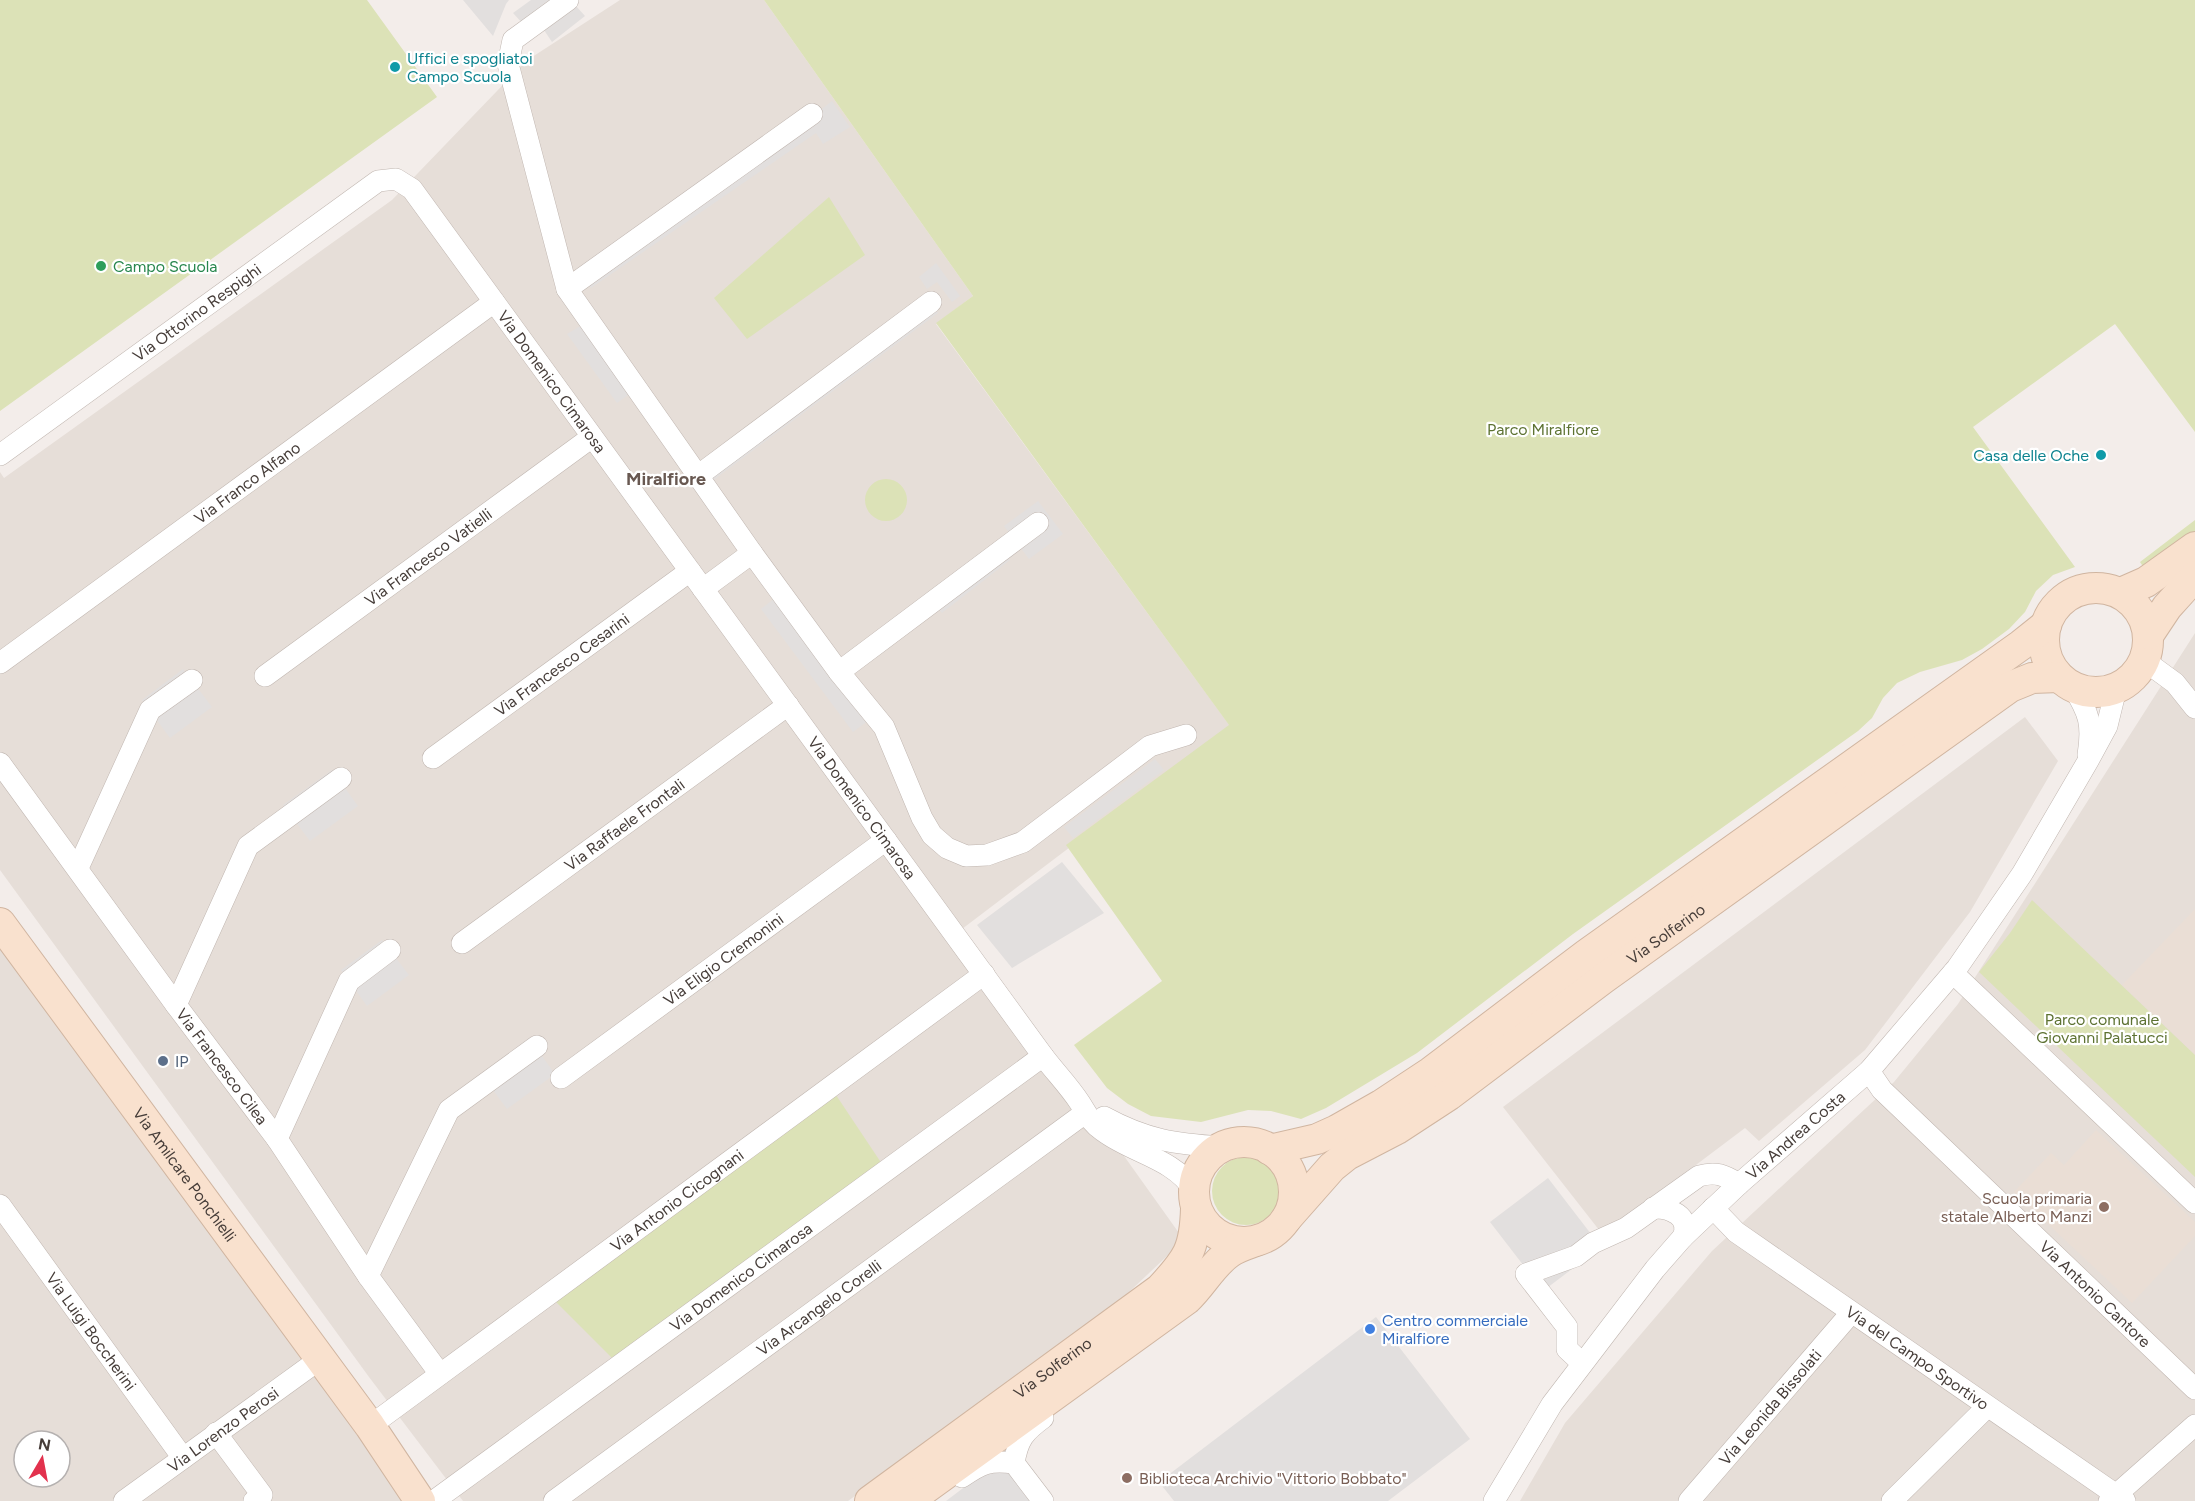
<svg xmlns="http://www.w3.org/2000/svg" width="2195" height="1501" font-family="Figtree,sans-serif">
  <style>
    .residential { fill: #e6ded8; fill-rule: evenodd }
    .education { fill: #eaded5 }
    .green { fill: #dce2b7 }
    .parking { fill: #e2dfde }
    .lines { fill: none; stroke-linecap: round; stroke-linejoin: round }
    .minor-casing { stroke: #c0b6b0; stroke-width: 22 }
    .secondary-casing { stroke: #d0b5a0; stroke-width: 32 }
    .minor { stroke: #fff; stroke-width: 21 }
    .secondary { stroke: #f9e1ce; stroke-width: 30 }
    .culture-dot { fill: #0f9aa8; stroke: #fff; stroke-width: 2 }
    .leisure-dot { fill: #2e9e5b; stroke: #fff; stroke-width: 2 }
    .service-dot { fill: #5c6f8a; stroke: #fff; stroke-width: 2 }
    .education-dot { fill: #8d6e63; stroke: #fff; stroke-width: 2 }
    .shop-dot { fill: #3f7fe0; stroke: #fff; stroke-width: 2 }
    .labels { text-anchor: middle; stroke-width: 4.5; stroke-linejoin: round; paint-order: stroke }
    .culture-label { font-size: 16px; fill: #0d838f; stroke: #fff; text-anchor: start }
    .leisure-label { font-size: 16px; fill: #27864d; stroke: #fff; text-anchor: start }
    .street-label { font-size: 16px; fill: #463d39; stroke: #fff }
    .park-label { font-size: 16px; fill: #5d7232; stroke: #fff }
    .service-label { font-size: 16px; fill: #4e5e75; stroke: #fff; text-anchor: start }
    .education-label { font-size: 16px; fill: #785e54; stroke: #fff; text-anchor: end }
    .shop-label { font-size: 16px; fill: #366cbe; stroke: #fff; text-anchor: start }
    .neighbourhood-label { font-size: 18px; font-weight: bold; fill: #685851; stroke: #fff }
  </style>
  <rect width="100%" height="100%" fill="#f3edea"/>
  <!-- residential -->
  <path class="residential" d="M620 0H764L973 296 936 324 1230 726 962 929 1184 1240 1110 1310 848 1501H463L369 1377 0 870V472L4 478 392 200 526 61Z
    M2195 633V1501H1520L1565 1423 1712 1251 1894 1082 1958 1004Z
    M2025 717 2058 761 1970 912 1865 1050 1759 1141 1745 1128 1603 1235 1503 1107Z
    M0 940 407 1501H0ZM24 1441H60V1477H24Z"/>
  <!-- education -->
  <path class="education" d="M2195 909V1055L2122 985Z
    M2096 1130 2195 1222V1236L2132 1303 2014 1192 2051 1153 2064 1165Z"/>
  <!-- green -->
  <path class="green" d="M0 0H367L437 97 0 411Z
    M764 0H2195V432L2115 324 1973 427 2075 567 2053 575 2036 591 2025 612 2009 629 1982 649 1962 660 1920 672 1897 683 1883 698 1872 718 1858 731 1573 934 1417 1053 1326 1108 1301 1119 1271 1111 1248 1110 1201 1122 1151 1116 1128 1104 1107 1088 1074 1045 1162 981 1066 845 1229 725 936 323 973 296Z
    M829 197 865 255 747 339 714 298Z
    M865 500a21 21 0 1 1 42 0a21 21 0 1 1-42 0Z
    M2195 520V538L2148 574 2140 562Z
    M2032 900 2195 1055V1177L1979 972 2010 933Z
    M836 1095 882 1164 613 1359 554 1300Z
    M1212 1191a34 34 0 1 1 68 0a34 34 0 1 1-68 0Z"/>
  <!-- parking -->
  <path class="parking" d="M463 0H509L506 4 493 36Z
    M531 0H560L524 25 513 13Z
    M576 6 585 16 552 42 544 30Z
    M832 101 850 127 823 144 816 133 591 288 585 281 808 120Z
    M936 263 960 296 952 302 937 282 927 289 919 277Z
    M931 304 938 313 708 484 701 476Z
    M582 325 631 393 617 403 567 334Z
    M1038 501 1063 534 1029 559 1004 526Z
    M1004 553 1010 560 942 613 935 605Z
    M775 598 869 720 853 732 761 609Z
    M183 669 212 707 170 738 142 700Z
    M1155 759 1164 770 1073 838 1064 827Z
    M332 770 358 806 310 841 283 805Z
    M1062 862 1104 913 1012 968 977 925Z
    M382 940 409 975 367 1006 341 970Z
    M529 1038 555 1074 507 1109 481 1074Z
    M1548 1178 1601 1247 1543 1291 1490 1222Z
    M1376 1317 1470 1439 1388 1501H1174L1159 1482Z
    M987 1470H1014L1037 1501H946Z"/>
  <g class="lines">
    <!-- minor casing -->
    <g class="minor-casing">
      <g id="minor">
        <path d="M568 0 513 40 508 64 567 289 752 553 839 672 884 727 922 818 932 835 947 848 966 856 987 855 1023 842 1150 746 1186 735"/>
        <path d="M567 289 812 114"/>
        <path id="s1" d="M0 455 378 181 396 179 412 189 1043 1056C1055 1072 1069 1086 1080 1103 1087 1114 1091 1123 1103 1131 1132 1153 1173 1158 1194 1190"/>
        <path d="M699 475 931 302"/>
        <path d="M703 589 752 553"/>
        <path d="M2145 661 2175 683 2195 708"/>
        <path id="s2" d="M0 663 494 302"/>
        <path d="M839 672 1038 523"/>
        <path id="s3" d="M265 676 592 437"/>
        <path d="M2073 687C2089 713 2093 724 2088 755"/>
        <path id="s4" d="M433 758 690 571"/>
        <path id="s5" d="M0 763 176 1005 277 1139 368 1276 440 1374"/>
        <path d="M78 868 150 710 192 680"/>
        <path id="s6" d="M462 943 788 705"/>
        <path d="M1953 973 2195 1203"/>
        <path d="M176 1005 248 846 341 778"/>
        <path id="s7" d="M1869 1071 1882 1090 2195 1389"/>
        <path id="s8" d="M561 1078 886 840"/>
        <path d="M1104 1117C1146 1140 1175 1144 1222 1147"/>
        <path d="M277 1139 349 981 390 950"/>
        <path id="s9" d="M0 1205 183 1458"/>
        <path d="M1653 1208C1669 1207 1692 1216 1683 1237"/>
        <path id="s10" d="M1713 1208 1736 1232 2125 1501"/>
        <path d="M368 1276 449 1110 537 1046"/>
        <path d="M1582 1363 1567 1349V1327L1526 1274 1576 1256 1593 1243 1626 1228 1699 1176C1716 1171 1724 1175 1739 1184"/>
        <path id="s11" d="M370 1426 984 974"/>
        <path d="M216 1433 262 1495 254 1501"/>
        <path d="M1014 1463C1018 1439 1024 1432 1043 1418"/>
        <path d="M962 1477C982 1463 989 1460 1014 1463L1043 1501"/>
        <path id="s12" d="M438 1498 1043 1056"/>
        <path id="s13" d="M124 1501 320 1359"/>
        <path id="s14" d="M554 1501 1085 1113"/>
        <path id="s15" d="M1494 1501 1552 1404 1655 1269 1683 1237 1739 1184 1869 1071 1957 968 2022 874 2088 761 2107 726 2116 689"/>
        <path id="s16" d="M1689 1501 1851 1313"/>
        <path d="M1892 1501 1987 1407"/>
        <path d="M2109 1501 2195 1425"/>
      </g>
    </g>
    <!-- secondary casing -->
    <g class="secondary-casing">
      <g id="secondary">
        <circle cx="2096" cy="640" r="52"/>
        <path d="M2121 593 2146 582 2195 547"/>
        <path d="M2149 634 2167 607 2195 576"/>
        <path id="s17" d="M0 923 370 1426 420 1501"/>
        <circle cx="1244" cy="1192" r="50"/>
        <path d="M1270 1150 1317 1139 1337 1130 1381 1105 1431 1072 1587 954 2021 645 2046 625"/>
        <path id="s18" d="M1287 1218 1332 1167 1347 1155 1397 1129 1449 1095 1604 978 2010 687 2032 678 2059 677"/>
        <path id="s19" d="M870 1501 1160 1289C1188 1259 1195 1249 1196 1208"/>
        <path d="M908 1501 1187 1299C1202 1285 1212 1265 1229 1253 1237 1247 1248 1244 1256 1241"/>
      </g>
    </g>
    <!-- minor -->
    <use href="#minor" class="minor"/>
    <!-- secondary -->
    <use href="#secondary" class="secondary"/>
  </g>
  <!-- markers -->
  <g class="culture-dot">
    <circle cx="395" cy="67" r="6"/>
    <circle cx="2101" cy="455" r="6"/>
  </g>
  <circle class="leisure-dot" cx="101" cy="266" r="6"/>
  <circle class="service-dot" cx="163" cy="1061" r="6"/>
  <g class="education-dot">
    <circle cx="2104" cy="1207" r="6"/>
    <circle cx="1127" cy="1478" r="6"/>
  </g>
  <circle class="shop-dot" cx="1370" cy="1329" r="6"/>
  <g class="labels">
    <!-- culture labels -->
    <g class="culture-label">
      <text x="407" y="64">Uffici e spogliatoi<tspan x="407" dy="18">Campo Scuola</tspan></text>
      <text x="2089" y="461" text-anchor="end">Casa delle Oche</text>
    </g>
    <!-- leisure labels -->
    <g class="leisure-label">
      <text x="113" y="272">Campo Scuola</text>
    </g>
    <!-- street labels -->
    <g class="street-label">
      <text dy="6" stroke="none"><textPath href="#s1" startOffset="243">Via Ottorino Respighi</textPath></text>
      <text dy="6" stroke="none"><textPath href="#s1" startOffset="742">Via Domenico Cimarosa</textPath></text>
      <text dy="6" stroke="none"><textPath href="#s2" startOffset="306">Via Franco Alfano</textPath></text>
      <text dy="6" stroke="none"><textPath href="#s3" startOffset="202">Via Francesco Vatielli</textPath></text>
      <text dy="6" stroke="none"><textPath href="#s4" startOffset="159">Via Francesco Cesarini</textPath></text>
      <text dy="6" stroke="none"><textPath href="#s1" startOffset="1269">Via Domenico Cimarosa</textPath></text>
      <text dy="6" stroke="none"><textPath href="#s6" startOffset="201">Via Raffaele Frontali</textPath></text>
      <text dy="6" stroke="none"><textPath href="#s18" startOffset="476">Via Solferino</textPath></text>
      <text dy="6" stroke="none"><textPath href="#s8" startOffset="201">Via Eligio Cremonini</textPath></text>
      <text dy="6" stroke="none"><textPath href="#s5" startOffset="376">Via Francesco Cilea</textPath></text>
      <text dy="6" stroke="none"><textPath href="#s15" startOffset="477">Via Andrea Costa</textPath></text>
      <text dy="6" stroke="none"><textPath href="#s17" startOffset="312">Via Amilcare Ponchielli</textPath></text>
      <text dy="6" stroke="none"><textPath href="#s11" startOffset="381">Via Antonio Cicognani</textPath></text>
      <text dy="6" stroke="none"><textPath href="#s12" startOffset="375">Via Domenico Cimarosa</textPath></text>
      <text dy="6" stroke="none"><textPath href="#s7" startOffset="318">Via Antonio Cantore</textPath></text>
      <text dy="6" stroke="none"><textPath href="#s14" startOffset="328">Via Arcangelo Corelli</textPath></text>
      <text dy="6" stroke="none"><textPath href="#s9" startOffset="156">Via Luigi Boccherini</textPath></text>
      <text dy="6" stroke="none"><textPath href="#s10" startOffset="254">Via del Campo Sportivo</textPath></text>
      <text dy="6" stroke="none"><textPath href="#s19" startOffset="226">Via Solferino</textPath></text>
      <text dy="6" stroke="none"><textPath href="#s16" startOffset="124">Via Leonida Bissolati</textPath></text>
      <text dy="6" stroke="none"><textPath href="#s13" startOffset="122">Via Lorenzo Perosi</textPath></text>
    </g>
    <!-- park labels -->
    <g class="park-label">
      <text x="1543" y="435">Parco Miralfiore</text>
      <text x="2102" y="1025">Parco comunale<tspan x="2102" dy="18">Giovanni Palatucci</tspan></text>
    </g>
    <!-- service labels -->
    <g class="service-label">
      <text x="175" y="1067">IP</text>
    </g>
    <!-- education labels -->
    <g class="education-label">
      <text x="2092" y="1204">Scuola primaria<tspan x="2092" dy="18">statale Alberto Manzi</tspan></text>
      <text x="1139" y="1484" text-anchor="start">Biblioteca Archivio "Vittorio Bobbato"</text>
    </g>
    <!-- shop labels -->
    <g class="shop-label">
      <text x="1382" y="1326">Centro commerciale<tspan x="1382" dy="18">Miralfiore</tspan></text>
    </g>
    <!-- neighbourhood labels -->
    <g class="neighbourhood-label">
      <text x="666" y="485">Miralfiore</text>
    </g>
  </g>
  <!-- north arrow -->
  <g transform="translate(42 1459) rotate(10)"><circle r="28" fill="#ffffff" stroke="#b5b1b0" stroke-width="1.5"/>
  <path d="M0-4.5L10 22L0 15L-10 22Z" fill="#e2314d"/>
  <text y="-9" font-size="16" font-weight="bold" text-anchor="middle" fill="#463d39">N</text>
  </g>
</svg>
